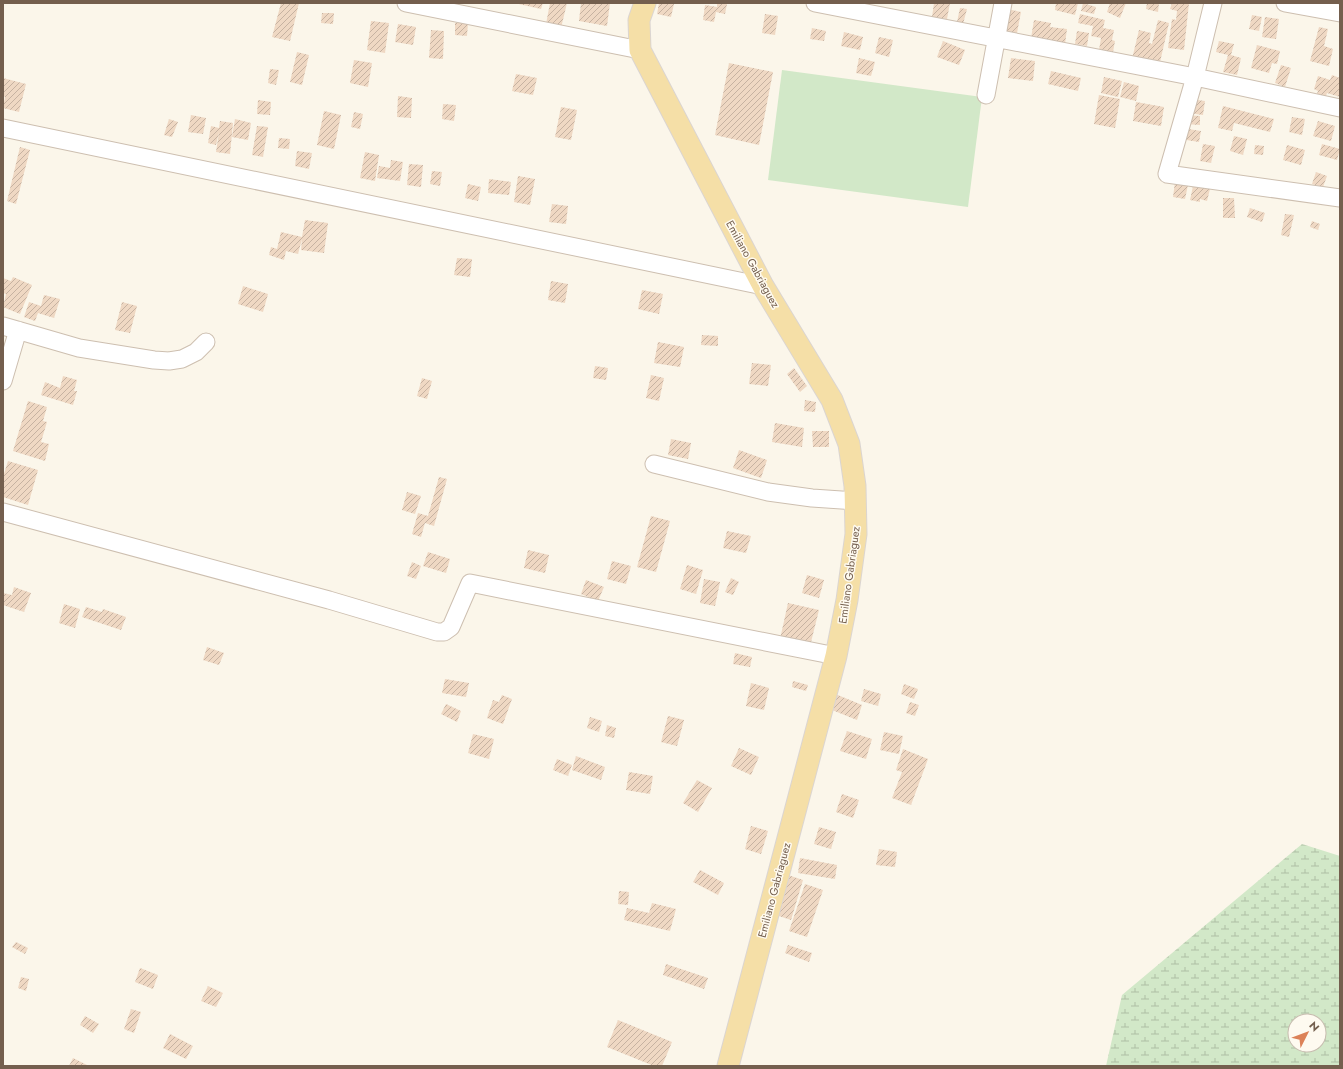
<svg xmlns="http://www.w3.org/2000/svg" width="1343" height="1069" font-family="Jost,sans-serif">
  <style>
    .wetland { fill: url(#wetland-marsh); fill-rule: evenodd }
    .garden { fill: #d2e8c8 }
    .building { fill: url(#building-hatch) }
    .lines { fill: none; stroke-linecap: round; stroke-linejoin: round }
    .minor-casing { stroke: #cdbfb0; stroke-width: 19 }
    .major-casing { stroke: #dbd5d1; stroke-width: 23 }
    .minor { stroke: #fff; stroke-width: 17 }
    .major { stroke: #f5dfa7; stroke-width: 21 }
    .labels { text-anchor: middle; stroke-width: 3; stroke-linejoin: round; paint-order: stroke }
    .street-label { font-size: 11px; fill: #745f4e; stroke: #fefaf0 }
  </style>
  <defs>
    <pattern id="wetland-marsh" width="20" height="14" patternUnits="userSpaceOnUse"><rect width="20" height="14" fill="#d2e8c8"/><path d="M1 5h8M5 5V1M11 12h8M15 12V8" fill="none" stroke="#afbfa5"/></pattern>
    <pattern id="building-hatch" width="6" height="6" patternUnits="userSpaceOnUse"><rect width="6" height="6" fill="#efd8c3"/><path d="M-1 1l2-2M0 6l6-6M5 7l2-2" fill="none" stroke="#c6b2a1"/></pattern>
  </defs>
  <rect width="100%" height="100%" fill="#fbf6ea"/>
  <!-- wetland -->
  <path class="wetland" d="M1302 844 1340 856V1066H1106L1122 995ZM1295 1021H1319V1045H1295Z"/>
  <!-- garden -->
  <path class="garden" d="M782 70 982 97 968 207 768 180Z"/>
  <!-- building -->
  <path class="building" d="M281 3H299L290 41 272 37Z
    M514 3H543L541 9Z
    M550 3H567L561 28 546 24Z
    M581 3H610L607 26 579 21Z
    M659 3 674 4 671 17 657 14Z
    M717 3 727 4 725 14 716 12 714 22 703 20 705 5 717 7Z
    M934 3H950L947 19 932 17Z
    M1056 3H1078L1075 15 1055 10Z
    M1083 3 1096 7 1094 14 1081 11Z
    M1110 3H1126L1120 18 1107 12Z
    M1147 3H1159L1158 12 1146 9Z
    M1172 3H1189L1184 50 1168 48 1172 19 1176 20 1177 11 1170 9Z
    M960 8 967 9 963 24 957 22Z
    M1007 9 1021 12 1017 33 1003 30Z
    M322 13H334L333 24 321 23Z
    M765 14 778 16 775 35 762 33Z
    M1080 14 1105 20 1103 28 1114 30 1112 40 1115 41 1113 52 1099 50 1101 38 1091 36 1093 26 1078 23Z
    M1252 15 1262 17 1259 31 1249 29Z
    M1265 17 1279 19 1276 39 1262 37Z
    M1034 20 1051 23 1050 27 1067 29 1065 44 1031 38Z
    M1158 20 1169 23 1160 62 1132 59 1139 30 1151 33 1149 43 1152 44Z
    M371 21 389 23 385 53 367 50Z
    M455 23H468L467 36 455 35Z
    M398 24 416 27 413 45 395 42Z
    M1319 27 1328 29 1324 46 1333 49 1329 66 1310 61Z
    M812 28 826 31 824 41 810 39Z
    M431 30 444 31 443 59 429 58Z
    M1077 31 1089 33 1087 46 1075 44Z
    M844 32 863 37 860 50 841 46Z
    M879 37 893 40 889 57 875 53Z
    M943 41 965 50 959 65 937 57Z
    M1219 41 1234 44 1231 55 1241 58 1237 75 1223 72 1228 55 1216 52Z
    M1257 45 1280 51 1277 64 1272 63 1269 73 1251 68Z
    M297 52 309 55 302 85 290 82Z
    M859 58 875 62 871 76 856 73Z
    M1011 58 1035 61 1033 81 1008 78Z
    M354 60 372 63 368 87 350 83Z
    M729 63 773 72 759 145 715 135Z
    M1281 65 1291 68 1285 87 1275 83Z
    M270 69 279 70 276 85 268 83Z
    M1051 71 1081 78 1078 91 1048 84Z
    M516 74 537 78 533 95 512 91Z
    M1332 75 1340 78V97L1327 93 1324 102 1315 99 1318 91 1314 89 1318 76 1330 80Z
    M1104 77 1122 81 1118 97 1101 93Z
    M3 78 26 84 19 112 3 108 5 97 3 96Z
    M1124 82 1139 86 1136 101 1120 97Z
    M1099 95 1120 99 1115 128 1094 124Z
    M398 96 412 98 411 118 397 117Z
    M1190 99 1205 101 1203 115 1188 113Z
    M258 100 271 102 270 115 257 114Z
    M1136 102 1164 107 1161 126 1133 121Z
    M443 104 456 105 454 121 442 119Z
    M1223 106 1274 119 1270 132 1234 123 1232 131 1218 128Z
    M561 107 577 110 571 140 555 137Z
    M324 111 341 115 334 149 317 145Z
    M354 112 363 114 360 129 351 127Z
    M191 115 206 118 203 134 188 132Z
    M1186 115 1200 116V125L1185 124Z
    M1292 117 1305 119 1302 135 1289 132Z
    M169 119 178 122 172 137 164 135Z
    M235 119 251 123 248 140 232 137Z
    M220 121 233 123 230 154 216 152 219 132 216 145 208 143 211 126 219 128Z
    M1318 121 1335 126 1331 141 1313 136Z
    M257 126 268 127 263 157 252 155Z
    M1182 128 1201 131 1199 142 1180 139Z
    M1234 136 1247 139 1243 155 1230 151Z
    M279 138 290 139 289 149 278 148Z
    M1203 144 1215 146 1211 163 1200 161Z
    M1322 144 1340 149 1337 160 1319 155Z
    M1255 145 1264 146 1263 155 1254 154Z
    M1287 145 1305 150 1301 165 1283 160Z
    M20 147 30 150 16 204 7 201Z
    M297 151 312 153 309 169 295 166Z
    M365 152 379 155 375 181 360 178Z
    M391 160 403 162 400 181 377 178 379 166 390 168Z
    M409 164 423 165 421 187 407 185Z
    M432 171 442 172 440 186 430 184Z
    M1316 172 1327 176 1323 187 1312 184Z
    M518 176 535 179 530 205 514 202Z
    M489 179 511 182 509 195 488 193Z
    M1175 182 1188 185 1185 199 1173 197Z
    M468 184 481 187 478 201 465 198Z
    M1193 186 1210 189 1207 201 1200 199V202L1190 200Z
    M1223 198H1234L1235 218H1223Z
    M552 204 568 206 566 224 549 222Z
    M1250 208 1265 213 1262 222 1247 217Z
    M1285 214 1294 215 1289 237 1281 235Z
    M305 220 328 223 324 253 301 250 302 239 298 254 286 251 284 260 269 255 271 247 277 249 281 232 302 237Z
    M1312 221 1320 224 1318 230 1310 227Z
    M457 258 472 259 470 277 454 275Z
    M13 277 32 285 20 314 3 307 6 294 3 293V278L11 281Z
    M551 281 568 284 565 303 548 300Z
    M243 286 268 294 263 312 238 304Z
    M642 290 663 294 659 314 638 309Z
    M44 295 60 299 54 318 38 313 35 321 24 317 29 302 41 306Z
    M122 302 137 306 130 333 115 330Z
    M702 335 718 336V346L701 345Z
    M658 342 684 347 680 367 654 363Z
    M752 363 771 365 768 386 749 384Z
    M595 366 608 368 606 380 593 378Z
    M794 368 807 386 800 392 787 374Z
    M651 375 664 378 659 401 646 398Z
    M63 376 77 380 74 391H77L73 405 41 395 45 382 60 388Z
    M422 378 432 381 427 399 417 396Z
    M805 400 816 402 815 412 804 411Z
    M28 401 47 407 43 421 47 422 41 442 49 444 45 461 13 451Z
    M775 423 804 428 802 447 772 442Z
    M812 431H829V447H813Z
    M671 439 691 443 688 459 668 455Z
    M739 450 767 460 761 478 733 468Z
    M8 461 38 470 28 505 3 497V477Z
    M439 477 447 479 434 526 425 523 421 537 412 534 418 513 428 516Z
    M407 492 421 496 415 514 402 510Z
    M651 516 670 521 656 572 637 567Z
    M727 531 751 536 746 553 723 548Z
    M528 550 549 555 545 573 524 568Z
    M428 552 450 559 446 573 423 566Z
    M612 561 631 566 626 584 607 579Z
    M412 562 421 566 416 579 407 576Z
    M687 565 703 570 696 594 680 589Z
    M807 575 824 580 819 598 802 593Z
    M731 578 739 582 733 595 725 592Z
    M704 579 720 582 715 606 700 603Z
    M586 580 604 587 598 601 581 594Z
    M14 587 31 593 24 612 3 605V593L12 595Z
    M788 603 819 610 810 646 780 639Z
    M64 604 80 609 75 628 59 623Z
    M86 607 102 612 103 609 126 617 121 630 82 617Z
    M207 647 224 653 219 665 203 660Z
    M735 653 752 657 750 667 733 664Z
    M445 679 469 683 466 697 442 693Z
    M793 681 808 685 806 691 792 687Z
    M751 683 769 688 764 710 746 706Z
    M904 684 918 689 914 699 901 694Z
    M864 689 881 694 878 706 861 701Z
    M833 693 862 705 857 720 827 708Z
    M502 695 512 699 503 724 487 718 493 700 499 702Z
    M910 702 919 705 915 716 906 713Z
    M446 704 461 711 457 722 441 714Z
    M668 716 684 720 677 746 661 742Z
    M590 717 602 721 599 732 587 728Z
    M607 725 616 728 614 738 605 736Z
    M847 731 872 739 866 759 840 751Z
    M884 732 903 736 899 754 880 750Z
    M473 734 494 739 489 759 468 753Z
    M739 748 759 757 751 775 731 766Z
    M903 749 928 759 911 805 892 798 902 772 896 770Z
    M576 756 605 767 601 780 572 770Z
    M557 759 572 765 568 776 553 770Z
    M629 772 653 776 650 794 626 790Z
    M697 780 712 788 698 812 683 803Z
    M842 794 859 800 853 818 836 812Z
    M751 826 768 831 761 854 745 849Z
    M819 827 836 832 831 849 814 844Z
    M879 849 897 852 895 867 876 865Z
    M800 858 837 865 835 879 798 873Z
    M700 870 724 883 718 895 693 882Z
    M785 874 803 880 791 920 773 914Z
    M805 884 823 890 807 937 789 931Z
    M619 891 629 892 628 905 618 904Z
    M652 903 676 909 670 931 624 920 627 908 649 913Z
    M16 942 28 948 25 954 12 947Z
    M788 945 812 953 809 962 785 953Z
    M666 964 708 978 704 989 663 975Z
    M140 968 158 975 153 989 135 982Z
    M21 977 29 979 26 991 18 988Z
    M208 986 223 993 216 1007 201 1001Z
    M131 1009 141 1012 134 1033 124 1029Z
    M85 1016 99 1024 93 1033 80 1025Z
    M618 1020 672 1042 662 1066H654L607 1047Z
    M170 1034 193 1046 186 1059 163 1048Z
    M73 1058 89 1066H69Z"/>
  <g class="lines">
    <!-- minor casing -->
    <g class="minor-casing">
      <path id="minor" d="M406 3 640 50
        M815 3 1195 77 1340 108
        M1213 3 1195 77 1167 174 1340 198
        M1285 3 1340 13
        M986 95 1003 3
        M3 128 763 286
        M3 326 79 348 154 360 169 361 182 359 196 352 206 342
        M3 381 18 330
        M654 464 768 492 812 498 856 501
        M3 512 329 600 437 632H444L451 627 470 583 836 656"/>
    </g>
    <!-- major casing -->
    <g class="major-casing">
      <path id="major" d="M645 3 639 20 640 50 763 286 832 400 849 444 855 486 856 534 847 600 836 656 728 1066"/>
    </g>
    <!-- minor -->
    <use href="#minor" class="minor"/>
    <!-- major -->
    <use href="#major" class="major"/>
  </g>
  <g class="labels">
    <!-- street labels -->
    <g class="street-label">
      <text transform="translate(753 264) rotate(61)" y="4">Emiliano Gabriaguez</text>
      <text transform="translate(849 575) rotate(-82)" y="4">Emiliano Gabriaguez</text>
      <text transform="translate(774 890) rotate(-75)" y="4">Emiliano Gabriaguez</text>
    </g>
  </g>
  <!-- border -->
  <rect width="1343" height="1069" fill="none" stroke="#745f4e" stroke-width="8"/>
  <!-- north arrow -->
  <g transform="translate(1307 1033) rotate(48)"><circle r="19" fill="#fefaf0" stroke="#c7bcaf"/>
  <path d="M0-3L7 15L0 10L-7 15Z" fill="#dc8258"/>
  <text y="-6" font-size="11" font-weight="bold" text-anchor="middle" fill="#745f4e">N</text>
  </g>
</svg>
